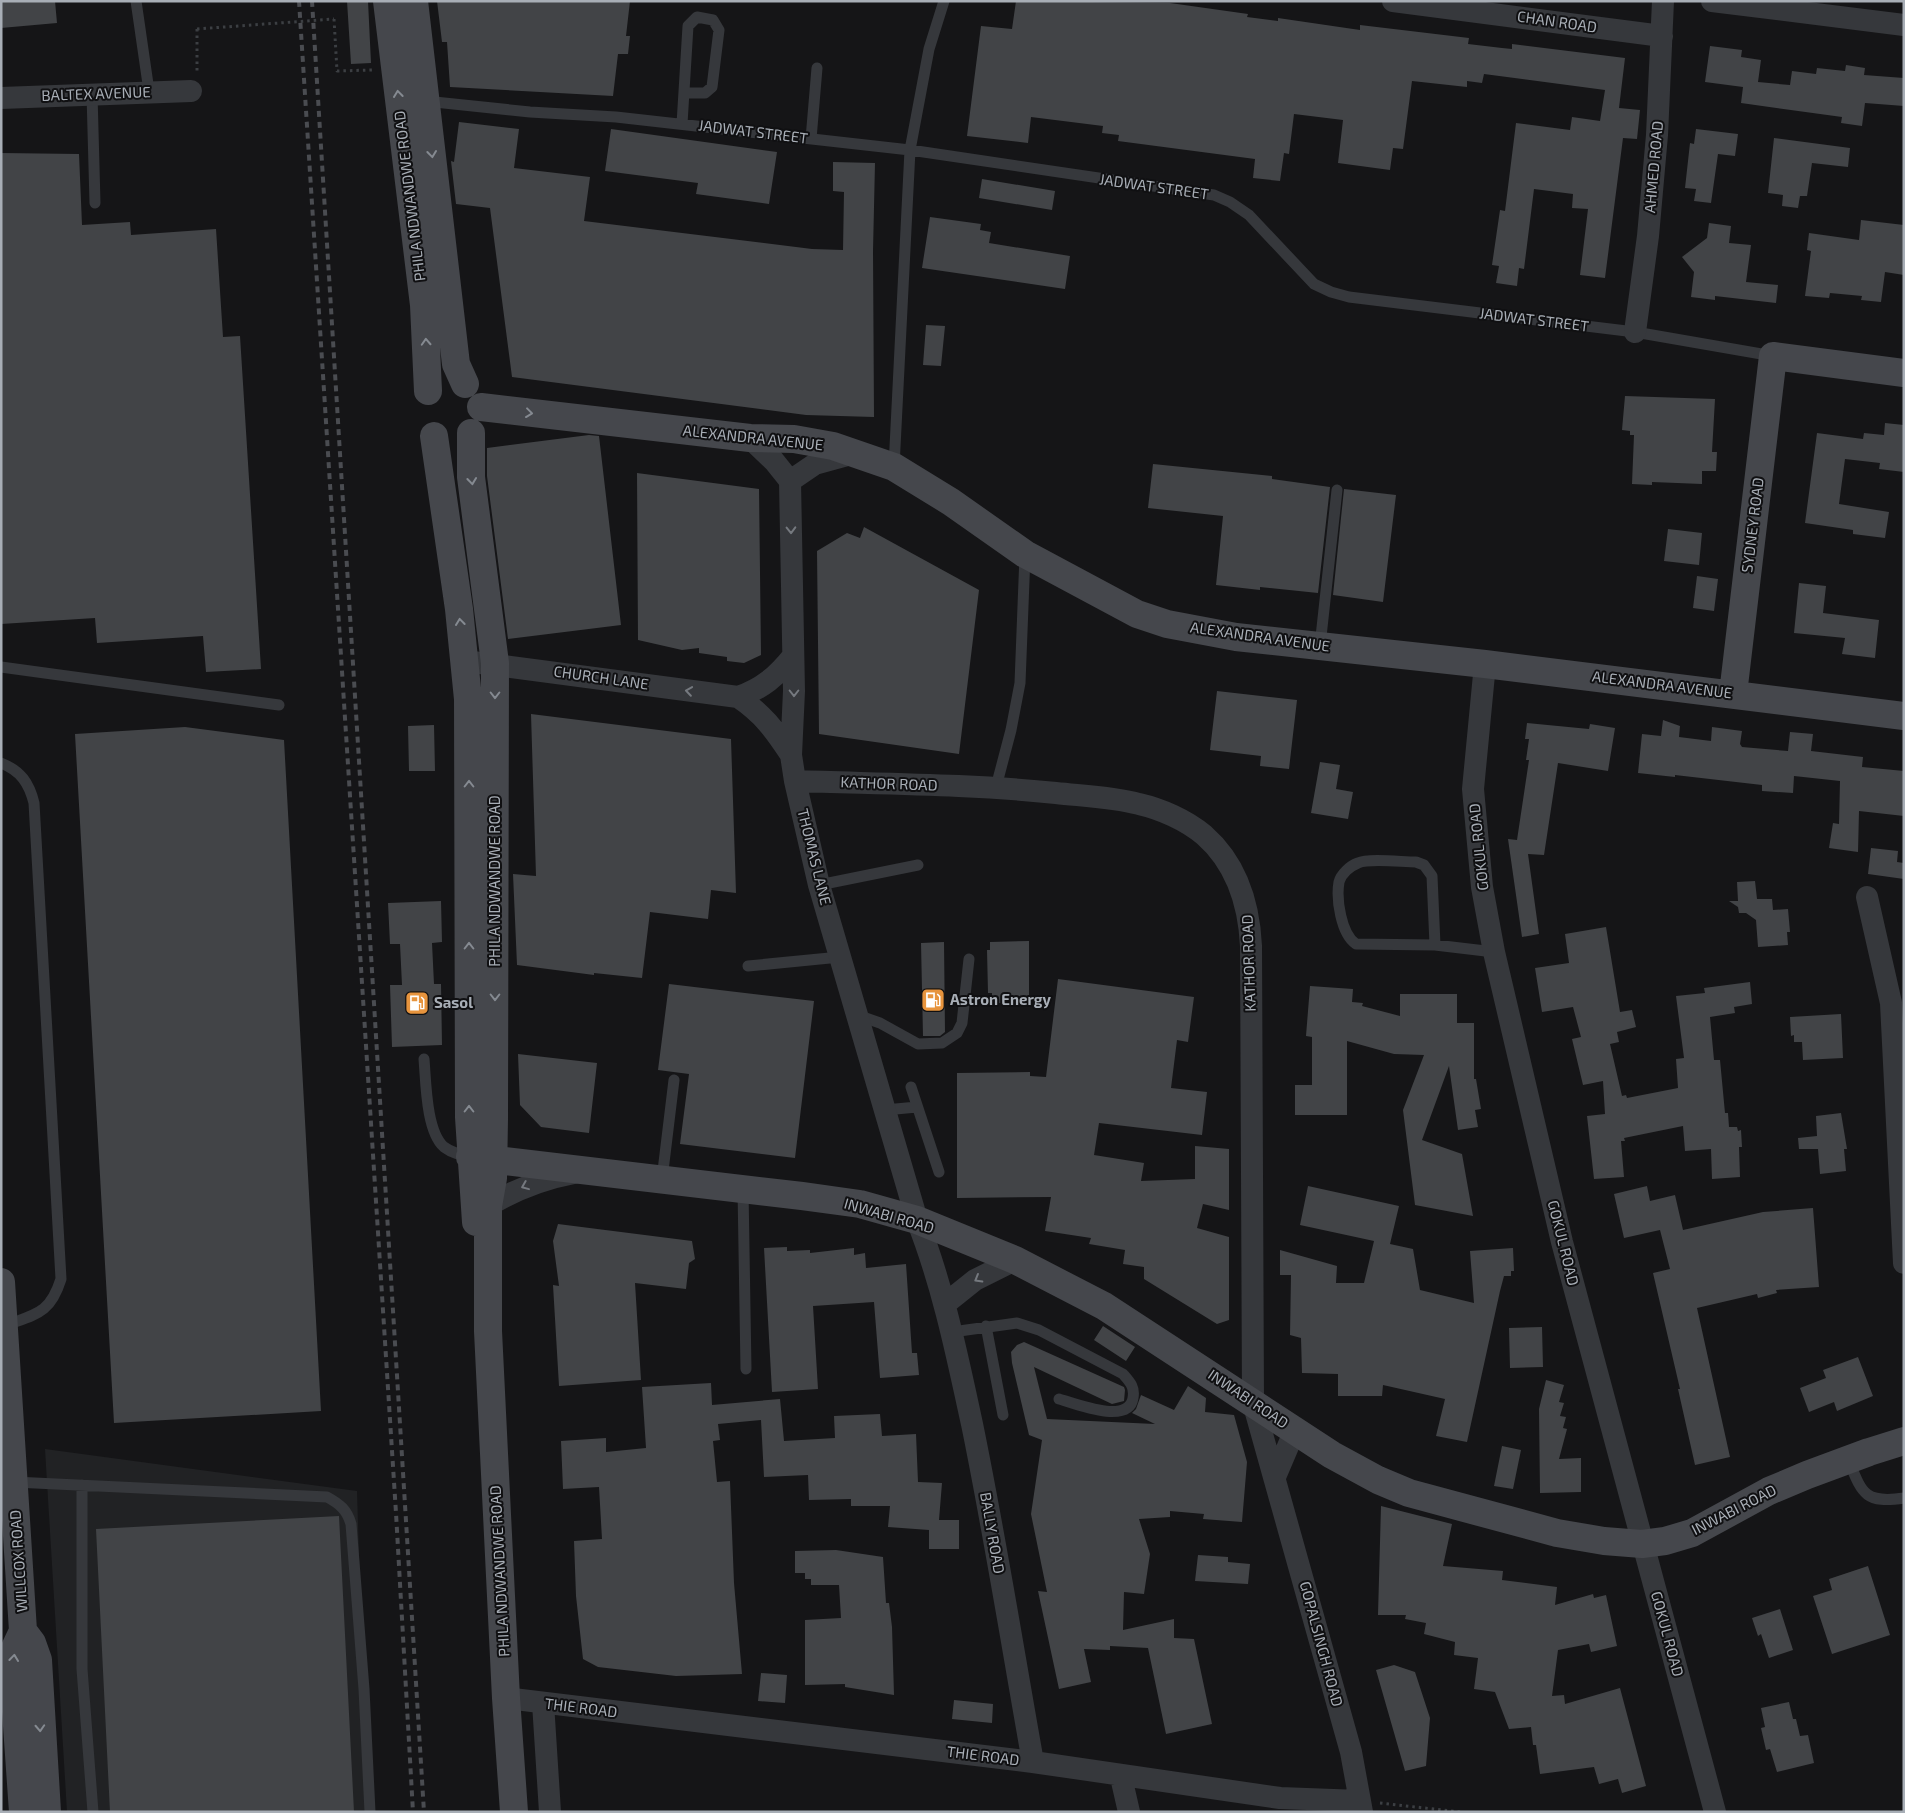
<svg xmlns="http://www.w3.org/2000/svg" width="1905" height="1813" font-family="'Exo 2',sans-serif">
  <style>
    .built { fill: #212224 }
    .building { fill: #424447 }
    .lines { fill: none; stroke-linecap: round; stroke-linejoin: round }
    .path { stroke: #3c3f43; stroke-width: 3; stroke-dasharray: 2.5 4; stroke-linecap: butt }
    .lane { stroke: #36383c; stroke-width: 11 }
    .street { stroke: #36383c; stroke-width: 22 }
    .secondary { stroke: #45474c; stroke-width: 28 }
    .rail { stroke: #4a4c51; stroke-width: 4; stroke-dasharray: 6 5; stroke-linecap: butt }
    .path-bridge { stroke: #3c3f43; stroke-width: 3; stroke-dasharray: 2.5 4; stroke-linecap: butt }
    .oneway { stroke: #858a91 }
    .oneway2 { stroke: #75797f }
    .labels { text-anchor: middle; stroke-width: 4; stroke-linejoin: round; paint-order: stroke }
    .street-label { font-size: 15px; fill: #a8aeb6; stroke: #101012 }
    .poi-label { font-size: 15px; font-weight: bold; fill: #a8aeb6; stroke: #101012; text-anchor: start }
  </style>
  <rect width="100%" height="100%" fill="#151517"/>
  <!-- built -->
  <path class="built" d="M45 1449 357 1491 367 1812H67Z"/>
  <!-- building -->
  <path class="building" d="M1 1H55L57 23 1 28Z
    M347 1H368L371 63 351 64Z
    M437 1H630L626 36H630L628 54H618L613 96 450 87 447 42H442Z
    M1016 1 1170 3 1248 14 1247 17 1278 21V18L1360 30V25L1469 38 1468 44 1502 48 1512 49V44L1625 58 1619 108 1640 110 1637 139 1623 138 1605 278 1580 275 1588 209 1572 208 1573 194 1534 189 1524 269 1519 268 1517 286 1496 283 1499 266 1492 265 1500 210 1505 211 1516 123 1570 130 1572 117 1600 121 1605 90 1484 74 1482 83 1467 81V87L1412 81 1403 149 1393 148 1390 170 1338 163 1343 120 1294 114 1289 154 1284 153 1280 181 1253 178 1255 159 1118 141 1119 135 1102 133 1103 126 1031 117 1028 143 967 136 981 26 1012 29Z
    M1710 46 1742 50 1741 57 1761 60 1758 82 1790 85 1792 71 1816 74 1817 68 1845 71 1846 65 1865 68 1864 75 1904 78V106L1865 103 1862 126 1841 123 1842 117 1741 103 1743 87 1705 82Z
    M459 122 519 129 514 168 590 177 584 221 812 249 843 250 844 192 833 191V162L875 163 873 251 874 417 806 415 512 377 490 208 456 204 451 161 454 162Z
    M611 129 777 152 769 204 696 194 698 183 605 171Z
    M1696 129 1738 134 1735 156 1718 154 1711 203 1694 201 1696 189 1685 188 1690 143 1694 144Z
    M1774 138 1850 148 1848 167 1812 163 1807 196H1800L1798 208 1782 206 1783 195 1768 193Z
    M1 153 79 154 82 225 130 222 131 235 216 229 223 337 240 336 261 669 206 672 203 636 97 643 95 618 1 624Z
    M982 179 1055 191 1052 210 979 198Z
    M930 217 981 224 980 230 991 232 989 243 1070 256 1065 289 922 268Z
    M1861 220 1904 225V275L1885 272 1881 302 1861 300 1862 296 1830 293 1829 298 1805 296 1811 251 1807 250 1809 233 1859 240Z
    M1709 223 1731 226 1729 243 1751 245 1746 282 1778 285 1776 303 1715 296V300L1691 297 1694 272 1682 257 1707 238Z
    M926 325 945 326 941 366 923 365Z
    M1625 396 1715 399 1712 452H1717L1716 471H1702V484L1652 482V485L1632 484 1634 435H1630V431L1622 430Z
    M1885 423 1904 425V472L1879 469 1880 463 1845 459 1839 504 1889 512 1885 538 1853 534V530L1805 523 1817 433 1863 439 1864 433 1884 435Z
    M589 435 599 436 621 625 508 639 487 476V448Z
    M1153 464 1272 476V479L1330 487 1318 593 1260 587V590L1216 585 1223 516 1148 508Z
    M637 473 759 489 761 655 744 663 727 661V657L699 653V648L682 650 638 640Z
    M1344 489 1396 495 1383 602 1333 595Z
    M864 527 979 590 959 754 819 734 817 551 847 533 860 538Z
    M1668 529 1702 533 1699 565 1664 561Z
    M1697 576 1718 579 1714 611 1693 608Z
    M1799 583 1826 586 1823 613 1879 620 1875 658 1842 654 1845 638 1794 633Z
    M1217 691 1297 700 1289 769 1260 766 1261 756 1210 750Z
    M531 714 731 739 736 893 711 890 708 919 650 912 642 978 594 973V975L517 965 513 874 536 876Z
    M1663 720 1680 726 1679 737 1711 741 1712 727 1742 731 1740 744 1742 747 1788 751 1790 732 1813 734 1811 751 1863 757 1862 767 1904 771V816L1859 811 1858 852 1829 848 1833 823 1839 824 1840 781 1794 776 1793 793 1762 791V785L1675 775V777L1638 773 1642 734 1661 736Z
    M1527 723 1589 729 1590 724 1615 728 1608 771 1558 763 1544 855 1528 854 1539 934 1522 937 1508 839 1517 840 1529 760H1526L1529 739H1525Z
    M434 725 435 771H409L408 726Z
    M185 727 284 740 321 1411 114 1423 75 734Z
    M1320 762 1340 765 1336 789 1353 792 1348 819 1311 813Z
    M1871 848 1898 851 1897 862 1904 863V879L1868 874Z
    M1755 881 1757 899H1772L1773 910 1788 909 1790 932H1787L1788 945 1758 947 1756 920 1746 913H1739L1738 907 1729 901H1738L1737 882Z
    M441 901 442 942 432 943 434 984H441L442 1045 392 1047 390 985H402L400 944H390L388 903Z
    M1606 927 1620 1012 1632 1010 1636 1027 1617 1032 1619 1042 1610 1044 1622 1096 1626 1095 1627 1098 1678 1088 1676 1059 1684 1058 1676 996 1705 993 1704 988 1750 982 1752 1004 1734 1007 1735 1013 1710 1017 1714 1060H1720L1725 1113H1728L1729 1127H1737L1738 1131 1741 1130 1742 1147H1739L1740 1177 1712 1179 1711 1149 1685 1151 1683 1126 1624 1138 1625 1141H1621L1624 1177 1594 1179 1587 1116 1605 1114 1603 1081 1583 1085 1572 1039 1581 1037 1573 1007 1542 1012 1535 968 1569 963 1565 934Z
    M1029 941V1003H992V993H988L987 950H990V942Z
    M944 942 945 1032 940 1036H923L921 943Z
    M1058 979 1194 997 1188 1042 1177 1040 1171 1088 1207 1092 1202 1135 1099 1123 1094 1155 1144 1163 1141 1181 1195 1179V1146L1229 1149V1210L1203 1204 1197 1228 1229 1237V1320L1217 1324 1144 1279V1267L1123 1264 1125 1250 1089 1244 1091 1238 1045 1231 1051 1197 957 1198V1073L1030 1072V1076L1046 1077Z
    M669 984 814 1001 795 1158 680 1144 689 1074 658 1070Z
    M1310 986 1353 989 1352 1002 1363 1003 1362 1006 1400 1016V994H1457V1023H1474V1079H1476L1481 1109 1475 1110 1478 1127 1458 1130 1449 1066 1422 1140 1462 1154 1473 1216 1415 1205 1403 1110 1424 1055 1394 1054 1347 1041V1115H1295V1085H1312V1037L1306 1036Z
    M1841 1014 1843 1058 1803 1060 1802 1042H1794V1035L1791 1036 1790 1017Z
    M518 1054 597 1063 589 1133 541 1127 520 1105Z
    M1841 1113 1847 1149H1844L1846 1171 1820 1174 1818 1149H1799L1798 1138 1817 1136 1816 1116Z
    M1308 1186 1399 1206 1390 1244 1413 1249 1420 1290 1474 1303 1470 1251 1513 1248 1514 1271H1511V1276H1504L1500 1291 1467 1442 1436 1436 1445 1399 1383 1385 1382 1396H1338V1374L1302 1373 1301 1338 1290 1335 1291 1275H1280V1250L1337 1266 1336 1283H1364L1374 1241 1300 1225Z
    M1647 1186 1650 1201 1675 1195 1683 1230 1763 1212 1813 1208 1819 1287 1776 1290 1777 1293 1758 1298 1757 1294 1697 1308 1730 1457 1695 1465 1678 1389H1680L1653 1273 1670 1269 1660 1230 1624 1238 1614 1194Z
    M558 1224 692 1241 695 1259 689 1263 686 1289 635 1283 641 1380 559 1386 553 1285 559 1286 553 1241Z
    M787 1247V1251L810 1250V1253L854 1248V1255L865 1253 866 1268 906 1264 912 1353H917L919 1375 880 1378 874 1302 813 1306 818 1389 772 1392 764 1248Z
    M1103 1326 1135 1347 1126 1361 1094 1340Z
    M1542 1327 1543 1367 1510 1368 1509 1328Z
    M1024 1342 1124 1387 1125 1390 1124 1401 1112 1404 1034 1367 1047 1419 1155 1424 1132 1413 1136 1409 1141 1395 1174 1410 1188 1386 1206 1398 1205 1412 1234 1415 1247 1462 1242 1522 1203 1519 1204 1514 1170 1511V1517L1139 1519 1150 1554 1144 1594 1124 1592 1123 1630 1174 1619V1638L1194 1639 1212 1724 1166 1734 1148 1648 1110 1646V1650L1084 1649 1091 1682 1059 1689 1038 1591 1047 1592 1031 1514 1042 1440 1029 1435 1012 1363 1011 1352 1017 1345Z
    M1858 1357 1873 1396 1837 1411 1834 1402 1809 1412 1800 1388 1826 1378 1823 1370Z
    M1546 1380 1564 1385 1559 1402 1564 1403 1560 1416 1566 1417 1563 1428 1567 1429 1559 1459 1581 1458V1492L1540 1493 1539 1409Z
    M711 1383 712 1405 780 1399 784 1441 835 1438 834 1416 880 1414 882 1436 916 1434 918 1482 942 1483 939 1520H959V1549H929V1530L888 1527 890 1506H851V1499L809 1500 808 1475 764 1477 761 1420 718 1424 720 1440 713 1441 717 1482 730 1481 734 1583 742 1674 676 1676 598 1667 583 1659 576 1596 574 1541 602 1539 599 1487 563 1489 561 1441 606 1438V1452L646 1448 642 1387Z
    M1502 1446 1521 1450 1513 1489 1494 1486Z
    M1381 1506 1452 1524 1443 1566 1503 1571 1502 1580 1557 1587 1555 1605 1593 1594 1594 1598 1606 1595 1617 1646 1591 1652 1589 1644 1558 1650 1552 1696 1564 1695 1565 1704 1620 1688 1646 1786 1622 1793 1618 1779 1599 1784 1594 1767 1540 1774 1536 1745H1533L1531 1727 1509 1729 1495 1692 1474 1689 1478 1658 1454 1655 1455 1642 1424 1634 1426 1623 1405 1619 1406 1615H1378Z
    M339 1516 354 1812H110L96 1529Z
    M836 1550 883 1557 886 1603H889L892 1627 894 1695 845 1687V1684L805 1685V1620L841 1618 839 1585H811V1579H805V1573H795V1551Z
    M1198 1555 1228 1557V1562L1250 1564 1248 1584 1195 1581Z
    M1868 1566 1890 1635 1832 1654 1813 1596 1832 1590 1829 1579Z
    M1780 1609 1793 1650 1769 1658 1761 1634 1758 1636 1752 1618Z
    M1394 1665 1415 1672 1430 1718 1426 1766 1405 1771 1376 1670Z
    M761 1673 787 1675 785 1703 758 1701Z
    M954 1700 993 1704 992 1723 952 1719Z
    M1789 1702 1793 1719H1796L1800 1736 1808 1735 1814 1763 1777 1772 1770 1749 1766 1750 1761 1728 1765 1727 1761 1708Z"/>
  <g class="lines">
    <!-- path -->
    <path class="path" d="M334 19 337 71 372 70
      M197 29V71
      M1380 1803 1460 1812"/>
    <!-- lane -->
    <path class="lane" d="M136 1 149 91
      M92 94 95 203
      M425 101 530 112 616 117 910 150 1214 195 1230 202 1249 215 1314 284 1331 292 1349 297 1635 332 1773 356
      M682 124 688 26 697 17 713 20 719 30 712 87 705 93H684
      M811 139 817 68
      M894 467 910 150 929 49 944 1
      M1320 646 1337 490
      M1 667 279 705
      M1 763C21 771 29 783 34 803L61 1279C50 1314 36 1314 4 1326
      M996 787 1011 730 1020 683 1025 555
      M819 885 918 865
      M1435 945 1432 876 1424 865 1416 862C1402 862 1369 858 1358 863 1350 866 1341 874 1339 882 1336 899 1341 934 1356 944L1435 945 1494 952
      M748 966 840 957
      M857 1015 880 1023 918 1044 942 1043 957 1033 962 1023 969 959
      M424 1059C426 1082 426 1131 444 1147 452 1153 461 1155 470 1157
      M911 1087 939 1172
      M885 1110 917 1107
      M662 1179 674 1080
      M743 1189 746 1369
      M986 1326 1003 1415
      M952 1332 1017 1323 1039 1330 1123 1374C1130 1382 1135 1387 1133 1398 1129 1425 1076 1404 1059 1399
      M1848 1459C1862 1493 1864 1504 1904 1498
      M14 1482 327 1497C340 1504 347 1510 351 1524L364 1689 370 1812
      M82 1485V1669L93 1812"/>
    <!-- street -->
    <path class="street" d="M1393 1 1662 36
      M1712 1 1904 25
      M1 98 191 91
      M1635 332 1648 236 1657 135 1663 1
      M750 438 774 461 790 481 794 691 791 755 795 781 819 885 917 1220C943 1286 957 1355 972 1424 995 1536 1013 1650 1033 1762
      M790 481 815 464 855 453
      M465 661 738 697C763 714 774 729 791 755
      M1485 664 1473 789 1482 887 1494 952 1562 1242 1715 1812
      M738 697C762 689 777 676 793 656
      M795 781C882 784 970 784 1056 793 1084 796 1113 797 1139 804 1161 809 1186 820 1204 835 1237 864 1249 904 1251 946L1253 1402 1351 1752 1362 1812
      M1867 897 1891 1003 1904 1263
      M488 1206C516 1189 542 1179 574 1173
      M945 1304 975 1280 1015 1260
      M1275 1477 1295 1430
      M506 1698 1033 1762 1280 1798 1360 1801
      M543 1703 550 1812
      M1121 1777 1129 1812"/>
    <!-- secondary -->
    <path class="secondary" d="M387 1 424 305 428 391
      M414 1 456 364 465 384
      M481 407 750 438 794 439 833 446 894 467 951 502 1025 554 1137 614 1167 624 1236 637 1485 664 1904 716
      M471 433V477L495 663 494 1119 493 1178 488 1206V1331L506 1698 514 1812
      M434 436 459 609 468 699 469 1117 476 1222
      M1733 694 1773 356 1904 373
      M470 1157 802 1196 860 1204 917 1220 1015 1260 1104 1306 1332 1455 1378 1480 1409 1493 1557 1533 1604 1541 1642 1544 1665 1541 1692 1533 1769 1491 1807 1475 1869 1452 1904 1441
      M1 1282 23 1631 15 1648 13 1668 23 1812
      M23 1631 32 1643 38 1660 47 1812"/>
    <!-- rail -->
    <path class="rail" d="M299 1 396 1513 413 1812
      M312 1 424 1812"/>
    <!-- path-bridge -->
    <path class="path-bridge" d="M197 29 334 19"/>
  </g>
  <!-- one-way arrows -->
  <defs><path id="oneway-chevron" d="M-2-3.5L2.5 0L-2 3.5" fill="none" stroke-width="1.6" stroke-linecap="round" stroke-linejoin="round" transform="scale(1.25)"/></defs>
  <g class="oneway">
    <use href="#oneway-chevron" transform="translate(398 94) rotate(-97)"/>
    <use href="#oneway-chevron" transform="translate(432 154) rotate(83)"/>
    <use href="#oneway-chevron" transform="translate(426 342) rotate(-93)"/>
    <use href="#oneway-chevron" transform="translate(529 413) rotate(7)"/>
    <use href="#oneway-chevron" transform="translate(472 481) rotate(84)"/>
    <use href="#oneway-chevron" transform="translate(460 622) rotate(-97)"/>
    <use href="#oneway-chevron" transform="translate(495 695) rotate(90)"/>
    <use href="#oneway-chevron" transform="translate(469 784) rotate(-90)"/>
    <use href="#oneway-chevron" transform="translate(469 946) rotate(-90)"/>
    <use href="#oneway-chevron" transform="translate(495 997) rotate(90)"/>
    <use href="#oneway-chevron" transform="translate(469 1109) rotate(-90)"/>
    <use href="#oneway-chevron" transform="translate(14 1658) rotate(-84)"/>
    <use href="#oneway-chevron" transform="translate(40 1728) rotate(87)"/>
  </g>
  <g class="oneway2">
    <use href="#oneway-chevron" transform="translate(791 530) rotate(89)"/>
    <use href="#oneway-chevron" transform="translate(689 691) rotate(-172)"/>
    <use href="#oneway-chevron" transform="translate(794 693) rotate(90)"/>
    <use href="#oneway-chevron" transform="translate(525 1186) rotate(158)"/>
    <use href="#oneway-chevron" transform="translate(978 1279) rotate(150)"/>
  </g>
  <!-- icons -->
  <defs>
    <g id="fuel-square" transform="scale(1.25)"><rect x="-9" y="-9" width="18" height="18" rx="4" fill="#e7943d" stroke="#101012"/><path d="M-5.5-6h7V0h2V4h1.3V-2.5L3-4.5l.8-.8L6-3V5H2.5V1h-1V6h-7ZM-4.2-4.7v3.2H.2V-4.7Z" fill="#fff"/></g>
  </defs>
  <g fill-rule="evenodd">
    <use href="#fuel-square" x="933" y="1000"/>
    <use href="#fuel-square" x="417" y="1003"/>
  </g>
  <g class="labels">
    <!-- street labels -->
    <g class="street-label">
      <text transform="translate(1557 22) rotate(8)" y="5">CHAN ROAD</text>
      <text transform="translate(96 94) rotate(-2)" y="5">BALTEX AVENUE</text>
      <text transform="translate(753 132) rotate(7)" y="5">JADWAT STREET</text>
      <text transform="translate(1654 167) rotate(-85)" y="5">AHMED ROAD</text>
      <text transform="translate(1154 187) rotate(8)" y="5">JADWAT STREET</text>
      <text transform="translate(410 196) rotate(-97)" y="5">PHILA NDWANDWE ROAD</text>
      <text transform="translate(1534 320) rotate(7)" y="5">JADWAT STREET</text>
      <text transform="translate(753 438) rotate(6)" y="5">ALEXANDRA AVENUE</text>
      <text transform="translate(1753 525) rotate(-83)" y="5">SYDNEY ROAD</text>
      <text transform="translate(1260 637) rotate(8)" y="5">ALEXANDRA AVENUE</text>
      <text transform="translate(601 678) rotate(8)" y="5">CHURCH LANE</text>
      <text transform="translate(1662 685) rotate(7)" y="5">ALEXANDRA AVENUE</text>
      <text transform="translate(889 784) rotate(2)" y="5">KATHOR ROAD</text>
      <text transform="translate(1479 847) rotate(-96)" y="5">GOKUL ROAD</text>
      <text transform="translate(814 857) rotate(76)" y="5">THOMAS LANE</text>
      <text transform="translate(495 881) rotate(-90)" y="5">PHILA NDWANDWE ROAD</text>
      <text transform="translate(1249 963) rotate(-92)" y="5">KATHOR ROAD</text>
      <text transform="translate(889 1216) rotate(16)" y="5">INWABI ROAD</text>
      <text transform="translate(1563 1243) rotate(76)" y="5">GOKUL ROAD</text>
      <text transform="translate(1248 1399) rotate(34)" y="5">INWABI ROAD</text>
      <text transform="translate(1734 1510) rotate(-27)" y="5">INWABI ROAD</text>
      <text transform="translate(992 1533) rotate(80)" y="5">BALLY ROAD</text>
      <text transform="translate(19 1561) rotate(-94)" y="5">WILLCOX ROAD</text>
      <text transform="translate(500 1571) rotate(-93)" y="5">PHILA NDWANDWE ROAD</text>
      <text transform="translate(1667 1634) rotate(75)" y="5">GOKUL ROAD</text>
      <text transform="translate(1321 1644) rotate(75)" y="5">GOPALSINGH ROAD</text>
      <text transform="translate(581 1708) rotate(7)" y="5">THIE ROAD</text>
      <text transform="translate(983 1756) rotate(7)" y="5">THIE ROAD</text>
    </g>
    <!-- poi labels -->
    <g class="poi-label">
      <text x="950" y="1005">Astron Energy</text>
      <text x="434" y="1008">Sasol</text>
    </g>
  </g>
  <!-- border -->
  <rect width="1905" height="1813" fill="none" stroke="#a8aeb6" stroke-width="5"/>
</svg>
